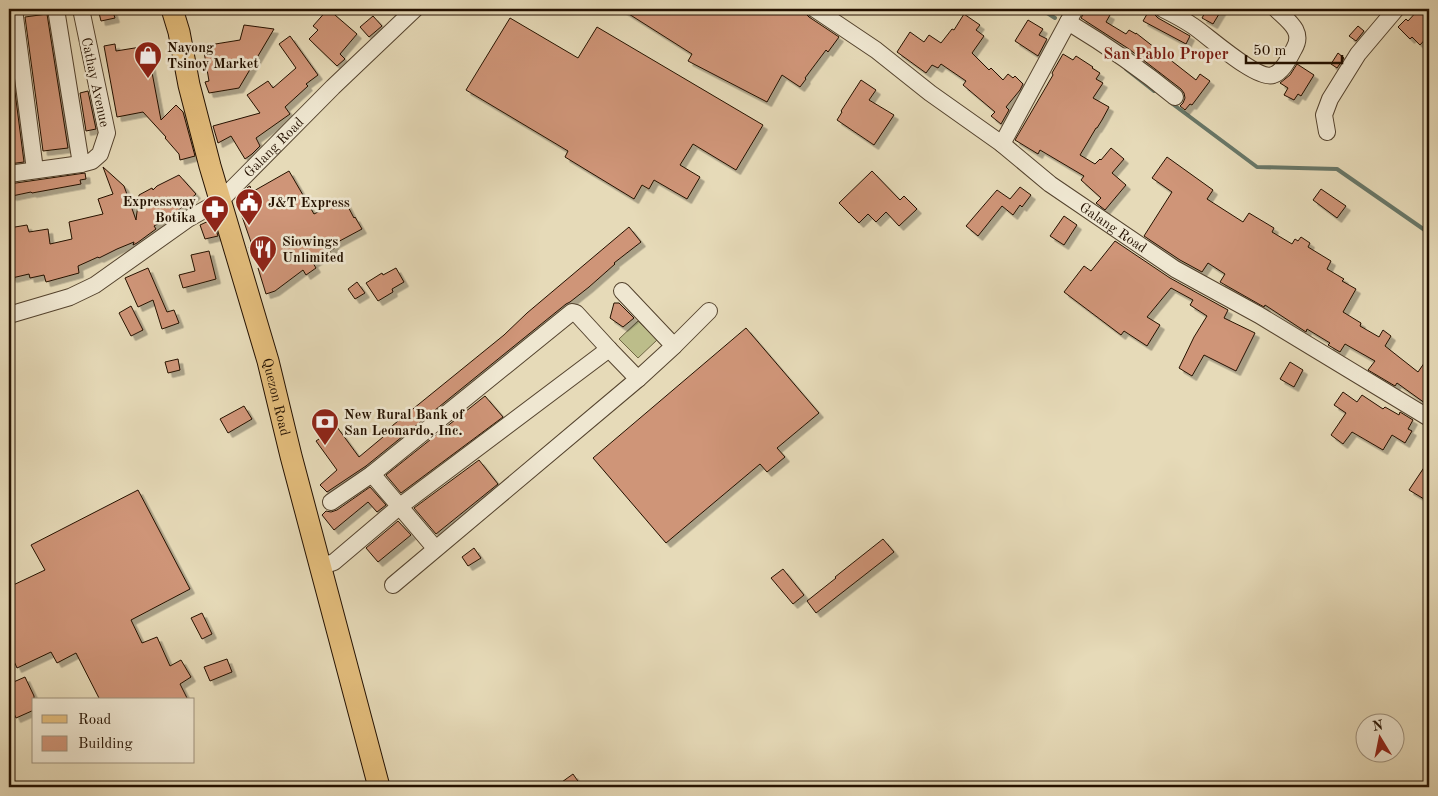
<svg xmlns="http://www.w3.org/2000/svg" width="1438" height="796" font-family="'Old Standard TT',serif">
  <style>
    .green { fill: #bcbd8a; stroke: #706745 }
    .lines { fill: none; stroke-linecap: round; stroke-linejoin: round }
    .stream { stroke: #687768; stroke-width: 4 }
    .building { fill: #cf9578; stroke: #241100; filter: url(#shadow) }
    .minor-casing { stroke: #54432e; stroke-width: 18 }
    .major-casing { stroke: #241100; stroke-width: 23 }
    .minor { stroke: #efe7d1; stroke-width: 16 }
    .major { stroke: #e3bd7c; stroke-width: 21 }
    .labels { text-anchor: middle; stroke-width: 5; stroke-linejoin: round; paint-order: stroke }
    .poi-label { font-size: 14px; font-weight: bold; fill: #241100; stroke: #efe7d1; text-anchor: start }
    .street-label { font-size: 14px; fill: #241100; stroke: #efe7d1 }
    .quarter-label { font-size: 16px; font-weight: bold; fill: #7a1f14; stroke: #efe7d1 }
  </style>
  <defs>
    <filter id="shadow"><feDropShadow dx="4.5" dy="4.5" stdDeviation="0" flood-color="#0004"/></filter>
  </defs>
  <rect width="100%" height="100%" fill="#e6dab8"/>
  <filter id="stains"><feTurbulence type="fractalNoise" baseFrequency=".004" numOctaves="4"/><feColorMatrix values="0 0 0 0 .2 0 0 0 0 .09 0 0 0 0 .02 0 0 0 .5 -.17"/></filter>
  <radialGradient id="worn" r=".72"><stop offset=".6" stop-color="#630" stop-opacity="0"/><stop offset="1" stop-color="#630" stop-opacity=".3"/></radialGradient>
  <!-- green -->
  <path class="green" d="M638 321 657 340 638 358 619 339Z"/>
  <g class="lines">
    <!-- stream -->
    <path class="stream" d="M1041 9 1055 18
      M1126 69 1154 91
      M1170 102 1257 167 1337 169 1429 233"/>
  </g>
  <!-- building -->
  <path class="building" d="M98 9H112L115 18 101 21Z
    M328 9 357 34 340 54 345 59 337 66 309 39 318 30 313 26Z
    M621 9H805L806 14 809 17 839 37 828 52 826 50 805 78 806 79 800 87 782 75 767 102 688 61 692 54Z
    M1086 9H1099L1110 15 1106 22 1126 34 1129 30 1136 34V33L1196 80 1200 74 1210 81 1192 105 1190 104 1185 110 1180 106 1183 103 1185 98 1184 93 1181 89 1129 49 1081 18Z
    M1150 9 1153 10 1154 14 1158 18 1190 36 1186 44 1143 21Z
    M1207 9H1222L1213 24 1202 18Z
    M1419 9 1429 18V35L1420 45 1412 37 1410 39 1398 27 1406 19 1408 21Z
    M47 14 68 148 43 151 25 17Z
    M964 14 980 25 976 30 984 36 972 53 989 70 991 68 1003 80 1008 74 1013 78 1015 76 1023 84 1020 90 1006 107 1009 110 1001 124 991 116 995 112 963 85 966 81 941 64 938 68 932 65 926 73 897 52 910 32 924 42 929 35 941 43 952 29 954 30Z
    M373 16 382 26 369 37 360 27Z
    M510 18 578 58 597 27 763 125 736 170 693 144 680 165 700 177 687 199 654 180 649 189 642 185 634 199 565 157 568 151 466 90Z
    M1028 20 1043 29 1039 35 1047 39 1038 56 1015 41Z
    M244 25 274 29 239 88 209 93 205 82 209 81 203 46 240 40Z
    M1358 26 1364 31 1356 41 1349 36Z
    M290 36 318 75 306 84 308 86 285 107 290 114 256 138 260 146 252 154 245 159 231 136 218 143 213 126 260 113 247 95 268 81 273 88 296 68 279 44Z
    M115 44 116 51 147 46 161 120 176 105 183 112 195 156 180 160 179 154 165 138 166 137 143 112 117 117 104 46Z
    M9 46 24 162 9 164Z
    M1338 53 1344 58 1337 68 1331 64Z
    M1063 54 1073 60 1076 56 1093 67 1092 68 1100 73 1096 79 1103 83 1093 98 1109 107 1102 120 1097 128H1096L1080 155 1095 164 1100 159 1101 160 1111 148 1124 159 1112 173 1126 185 1105 210 1096 203 1101 198 1081 180 1084 176 1040 150 1038 154 1015 140 1053 75 1052 73Z
    M1297 64 1314 75 1301 96 1298 94 1294 100 1284 95 1288 88 1280 83 1290 75Z
    M861 80 876 90 869 100 894 115 874 145 837 120 842 112 841 111Z
    M88 91 96 129 86 131 80 93Z
    M1167 157 1213 190 1207 199 1243 222 1249 213 1274 228 1272 232 1292 244 1295 239 1298 241 1301 237 1310 243 1308 247 1331 261 1327 269 1344 279 1342 281 1356 289 1343 312 1361 323 1360 326 1379 337 1383 330 1391 336 1385 346 1418 372 1429 356V406L1397 383 1395 386 1368 370 1375 361 1345 344 1340 352 1328 345 1330 343 1307 329 1306 332 1265 305 1264 307 1220 282 1225 274 1208 263 1202 272 1180 260 1144 236 1172 192 1152 178Z
    M103 167 124 186 136 220 139 195 152 188 153 190 157 186 179 175 196 194 172 216 154 226 156 229 137 243 133 245 134 242 117 249 99 258 98 257 78 266 79 273 46 282 44 275 30 278 29 274 12 278 11 275 9 276V228L27 225 29 232 48 229 50 244 72 239 69 222 103 214 98 199 113 194Z
    M289 171 314 214 344 199 354 218 355 217 362 229 334 244 336 247 313 263 316 268 306 275 303 270 275 291 266 294 258 268 262 267 249 247 252 245 236 199 248 187 250 186 252 192Z
    M872 171 900 200 904 196 917 209 899 226 886 212 876 222 868 214 859 223 839 203Z
    M85 173 86 179 80 180 81 184 32 193 31 192 12 196V195H9V184Z
    M1020 187 1031 195 1022 207 1020 205 1013 215 1002 206 978 236 966 226 997 190 1010 199Z
    M1321 189 1346 206 1337 218 1313 200Z
    M1064 216 1077 225 1064 245 1050 236Z
    M213 219 218 236 205 239 200 225Z
    M629 227 641 242 614 263 615 264 589 287 570 302 566 304 366 466 327 492 320 485 337 470 316 441 337 427 359 457 389 432 387 430 504 335 527 313Z
    M1115 241 1170 278 1228 310 1224 318 1255 333 1236 371 1204 355 1192 376 1179 368 1194 337 1207 316 1190 305 1193 300 1171 288 1147 317 1160 325 1147 346 1124 331 1121 335 1064 292 1084 266 1091 271Z
    M209 251 216 279 183 288 179 275 195 271 191 255Z
    M148 268 167 312 174 310 179 323 162 329 153 300 138 307 125 278Z
    M396 268 404 282 392 289 393 292 378 301 366 283 382 273 383 275Z
    M357 282 365 293 355 299 348 289Z
    M614 303H619L634 318 623 327 610 318Z
    M131 306 143 330 131 336 119 313Z
    M746 328 819 413 777 448 785 457 767 472 760 464 666 543 593 458Z
    M178 359 180 370 168 373 165 362Z
    M1290 362 1303 370 1294 387 1280 379Z
    M1343 392 1357 402 1362 395 1383 409 1385 407 1399 415 1400 412 1413 420 1408 429 1412 431 1405 443 1392 435 1383 450 1352 432 1343 444 1331 435 1346 413 1334 405Z
    M485 396 503 417 401 493 386 475Z
    M244 406 252 419 228 433 220 419Z
    M479 460 498 484 436 534 414 508Z
    M1429 460V492L1424 499 1409 490Z
    M370 487 386 505 377 512 368 502 334 530 322 515 326 511 331 512 337 510Z
    M138 490 190 589 131 620 142 643 157 637 170 666 181 660 191 677 180 684 188 700H100L76 653 57 663 51 652 17 668 9 650V587L45 570 31 545Z
    M398 521 411 535 378 562 366 548Z
    M883 539 894 552 816 613 807 601 836 578 835 577Z
    M474 548 481 558 468 566 462 557Z
    M783 569 804 595 793 604 771 578Z
    M202 613 212 634 202 639 191 618Z
    M227 659 232 672 210 681 204 667Z
    M25 677 34 696V710L16 718 9 702V684Z
    M573 774 582 787H555Z"/>
  <g class="lines">
    <!-- minor casing -->
    <g class="minor-casing">
      <g id="minor">
        <path d="M14 9 35 170"/>
        <path d="M56 9 81 164"/>
        <path id="s1" d="M815 9 876 50 930 93 1002 144 1050 184 1175 269 1259 315 1429 418"/>
        <path d="M1163 9C1173 14 1183 19 1193 26 1207 35 1257 81 1273 75 1283 72 1289 58 1294 49 1305 31 1287 20 1276 9"/>
        <path d="M1068 22C1106 45 1141 69 1175 97"/>
        <path d="M1327 132 1324 115 1330 99 1358 54 1396 9"/>
        <path d="M1002 144 1075 9"/>
        <path d="M9 174 81 164 92 161 100 154 107 133 81 9"/>
        <path d="M622 291 674 346"/>
        <path id="s2" d="M9 315 70 297 95 285 188 219 220 201 333 87 415 9"/>
        <path d="M372 474 435 548"/>
        <path d="M331 502 372 474 572 312 576 313 609 349 638 379"/>
        <path d="M320 567 334 562 399 507 609 349"/>
        <path d="M393 585 638 379 674 346 709 311"/>
      </g>
    </g>
    <!-- major casing -->
    <g class="major-casing">
      <g id="major">
        <path id="s3" d="M172 9 179 32 189 85 210 166 268 361 291 456 379 787"/>
      </g>
    </g>
    <!-- minor -->
    <use href="#minor" class="minor"/>
    <!-- major -->
    <use href="#major" class="major"/>
  </g>
  <!-- icons -->
  <defs>
    <g id="shop-pin" transform="scale(1.4375)"><path d="M0 17L-7.5 6A9.5 9.5 0 1 1 7.5 6Z" fill="#8f2418" stroke="#efe7d1"/><path d="M-5-2.5h2.3a2.7 3.5 0 0 1 5.4 0H5L5.5 6h-11ZM-1.5-2.5h3a1.5 2.3 0 0 0-3 0Z" fill="#fff"/></g>
    <g id="civic-pin" transform="scale(1.4375)"><path d="M0 17L-7.5 6A9.5 9.5 0 1 1 7.5 6Z" fill="#8f2418" stroke="#efe7d1"/><path d="M-.6-6.5H3V-4.5H.6V-3L4-1V1h2V6H-6V1h2V-1L-.6-3ZM-1.2 2.5V6h2.4V2.5Z" fill="#fff"/></g>
    <g id="pharmacy-pin" transform="scale(1.4375)"><path d="M0 17L-7.5 6A9.5 9.5 0 1 1 7.5 6Z" fill="#8f2418" stroke="#efe7d1"/><path d="M-2-6h4v4h4v4h-4v4h-4v-4h-4v-4h4Z" fill="#fff"/></g>
    <g id="restaurant-pin" transform="scale(1.4375)"><path d="M0 17L-7.5 6A9.5 9.5 0 1 1 7.5 6Z" fill="#8f2418" stroke="#efe7d1"/><path d="M-5-6h1v4h1v-4h1v4h1v-4h1v5L-1.5 .5V6h-2V.5L-5-1ZM5-6V6H3V1.5H1.5Q1.5-4 5-6Z" fill="#fff"/></g>
    <g id="bank-pin" transform="scale(1.4375)"><path d="M0 17L-7.5 6A9.5 9.5 0 1 1 7.5 6Z" fill="#8f2418" stroke="#efe7d1"/><path d="M-6-4H6V4H-6ZM0-2.3a2.3 2.3 0 1 0 0 4.6a2.3 2.3 0 1 0 0-4.6Z" fill="#fff"/></g>
  </defs>
  <g fill-rule="evenodd">
    <use href="#shop-pin" x="148" y="55"/>
    <use href="#civic-pin" x="249" y="202"/>
    <use href="#pharmacy-pin" x="215" y="209"/>
    <use href="#restaurant-pin" x="263" y="249"/>
    <use href="#bank-pin" x="325" y="422"/>
  </g>
  <g class="labels">
    <!-- poi labels -->
    <g class="poi-label">
      <text x="167" y="52">Nayong<tspan x="167" dy="16">Tsinoy Market</tspan></text>
      <text x="196" y="206" text-anchor="end">Expressway<tspan x="196" dy="16">Botika</tspan></text>
      <text x="268" y="207">J&amp;T Express</text>
      <text x="282" y="246">Siowings<tspan x="282" dy="16">Unlimited</tspan></text>
      <text x="344" y="419">New Rural Bank of<tspan x="344" dy="16">San Leonardo, Inc.</tspan></text>
    </g>
    <!-- street labels -->
    <g class="street-label">
      <text transform="translate(96 82) rotate(78)" y="5">Cathay Avenue</text>
      <text dy="5" stroke="none"><textPath href="#s2" startOffset="318">Galang Road</textPath></text>
      <text dy="5" stroke="none"><textPath href="#s1" startOffset="370">Galang Road</textPath></text>
      <text dy="5" stroke="none"><textPath href="#s3" startOffset="402">Quezon Road</textPath></text>
    </g>
    <!-- quarter labels -->
    <g class="quarter-label">
      <text x="1166" y="59">San Pablo Proper</text>
    </g>
  </g>
  <!-- margin -->
  <rect width="1438" height="796" fill="none" stroke="#e6dab8" stroke-width="30"/>
  <rect x="10" y="10" width="1418" height="776" fill="none" stroke="#241100" stroke-width="2.5"/>
  <rect x="15" y="15" width="1408" height="766" fill="none" stroke="#241100"/>
  <!-- legend -->
  <rect x="32" y="698" width="162" height="65" fill="#efe7d1" stroke="#9e917d"/>
  <rect x="42" y="715" width="25" height="8" fill="#e3bd7c" stroke="#9e917d"/>
  <text x="78" y="724" font-size="15" fill="#241100">Road</text>
  <rect x="42" y="736" width="25" height="15" fill="#cf9578" stroke="#9e917d"/>
  <text x="78" y="748" font-size="15" fill="#241100">Building</text>
  <!-- north arrow -->
  <g transform="translate(1380 738) rotate(350)"><circle r="24" fill="#efe7d1" stroke="#9e917d"/>
  <path d="M0-4L9 19L0 12L-9 19Z" fill="#8f2418"/>
  <text y="-8" font-size="14" font-weight="bold" text-anchor="middle" fill="#241100">N</text>
  </g>
  <!-- scale -->
  <path d="M1246 55v8h96v-8" fill="none" stroke="#241100" stroke-width="2.5"/>
  <text x="1253" y="55" font-size="15" fill="#241100" stroke="#efe7d1" stroke-width="4" paint-order="stroke">50 m</text>
  <rect width="100%" height="100%" filter="url(#stains)"/>
  <rect width="100%" height="100%" fill="url(#worn)"/>
</svg>
